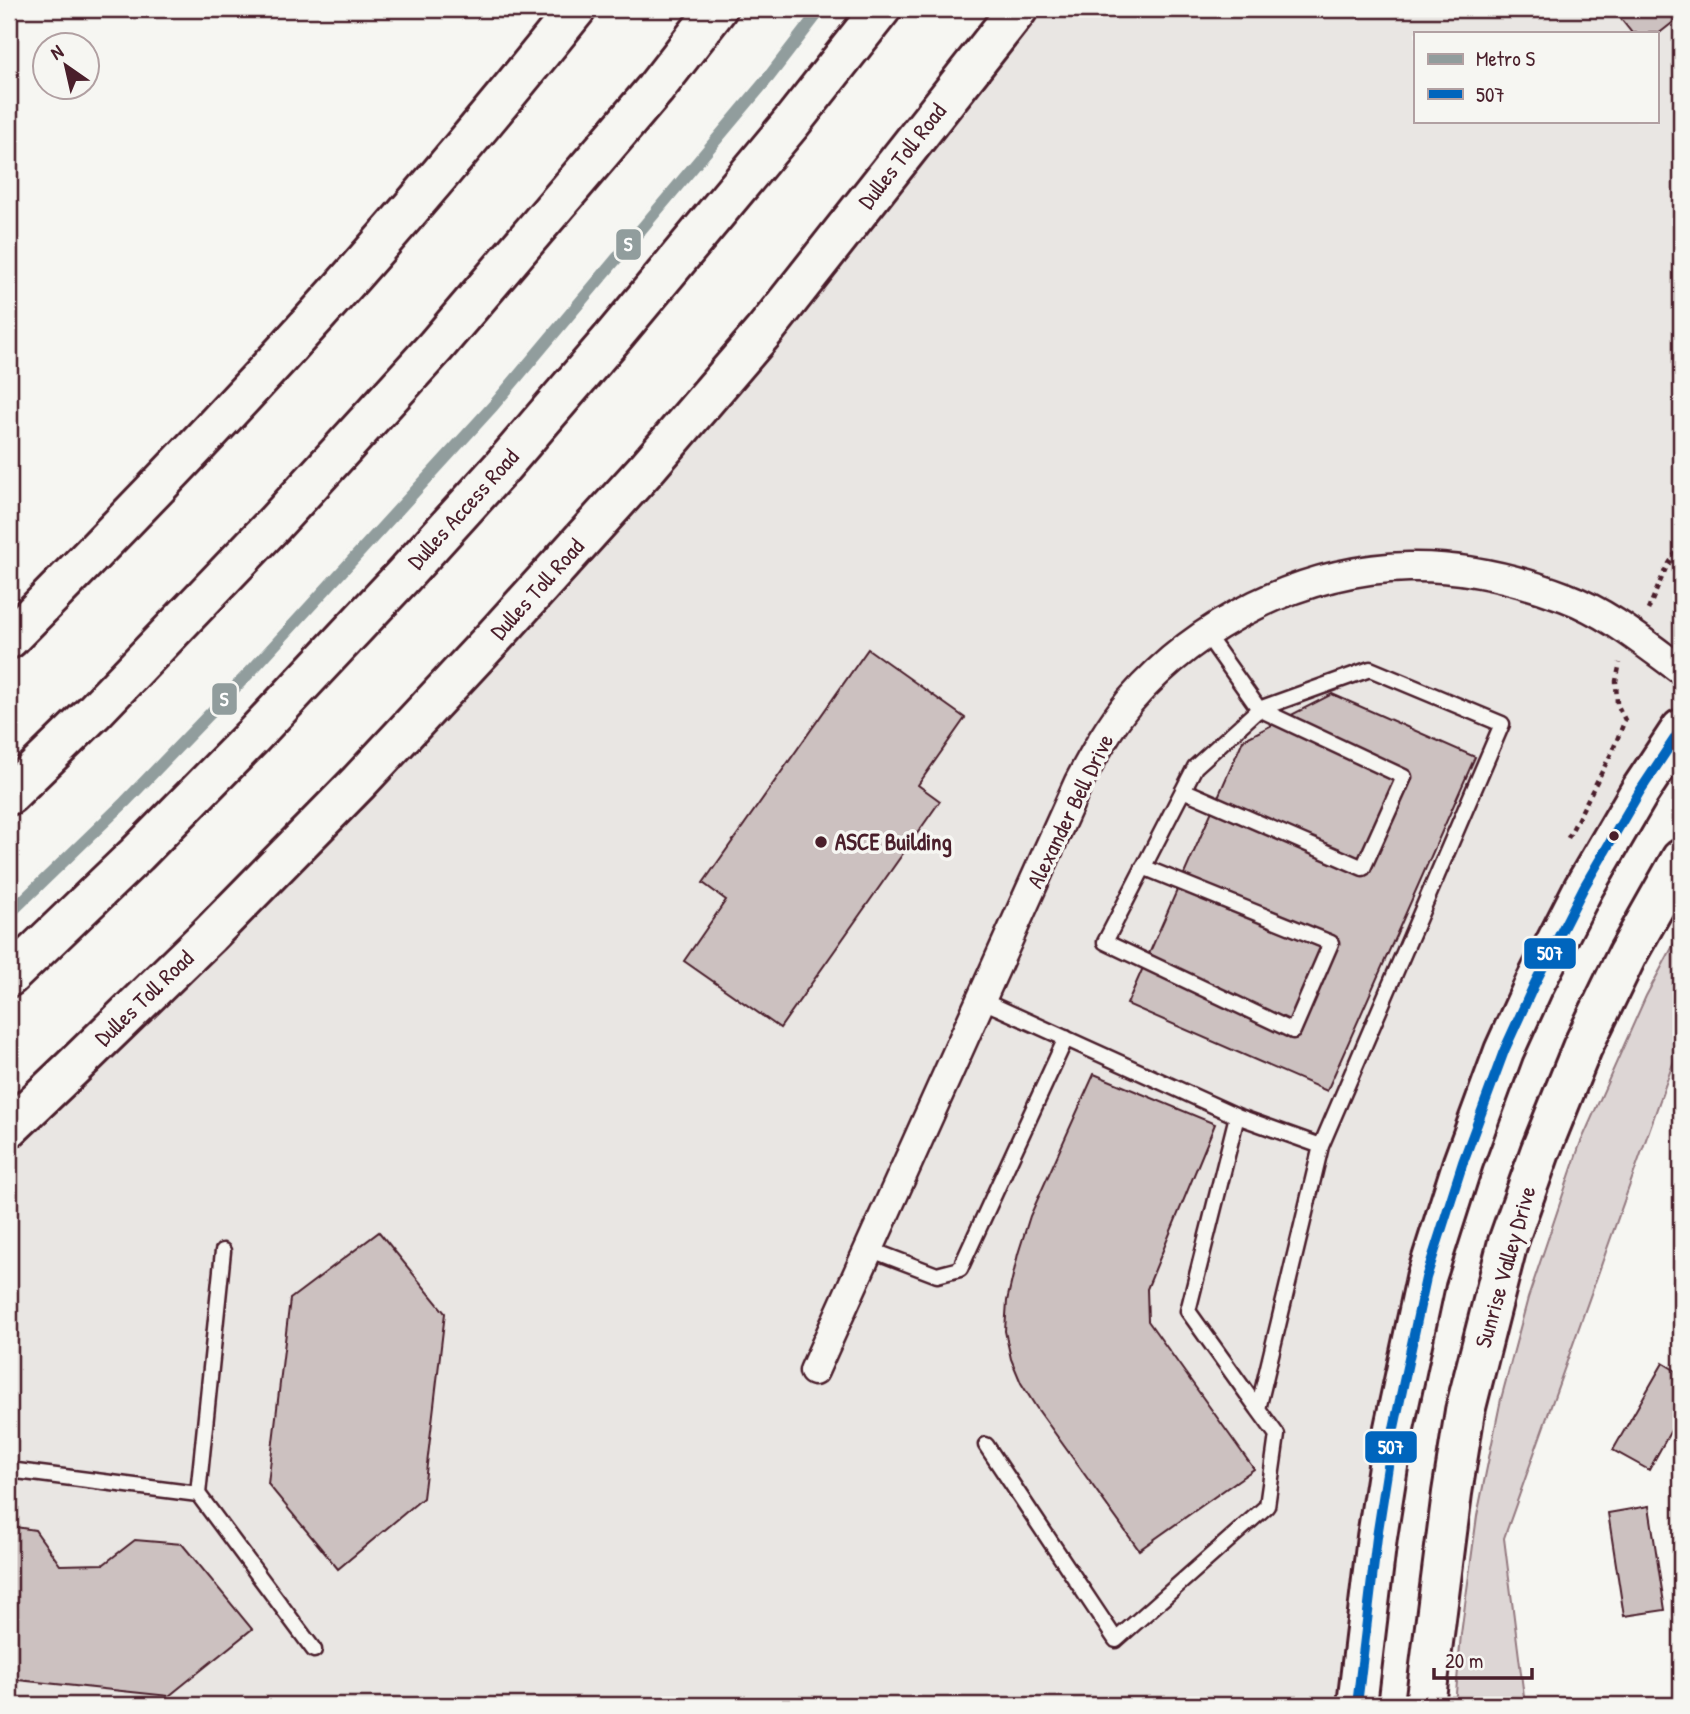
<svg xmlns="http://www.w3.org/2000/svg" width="1690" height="1714" font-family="'Patrick Hand',sans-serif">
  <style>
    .built { fill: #e9e6e3; fill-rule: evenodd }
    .green { fill: #ddd6d5; stroke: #947a80; stroke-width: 2 }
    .building { fill: #ccc1c0; stroke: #4a1f2b; stroke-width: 2 }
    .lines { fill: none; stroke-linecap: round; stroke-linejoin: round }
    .lane-casing { stroke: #4a1f2b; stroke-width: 19 }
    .street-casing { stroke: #4a1f2b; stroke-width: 33 }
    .secondary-casing { stroke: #4a1f2b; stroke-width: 44 }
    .highway-casing { stroke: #4a1f2b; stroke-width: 44 }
    .path { stroke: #4a1f2b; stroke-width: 4.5; stroke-dasharray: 5 5; stroke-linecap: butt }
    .lane { stroke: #f6f6f2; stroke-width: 14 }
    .street { stroke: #f6f6f2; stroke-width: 28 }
    .secondary { stroke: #f6f6f2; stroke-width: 38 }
    .highway { stroke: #f6f6f2; stroke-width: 38 }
    .bus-1-casing { stroke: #f6f6f2; stroke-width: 16 }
    .bus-1 { stroke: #0065bd; stroke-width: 10 }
    .metro-1-casing { stroke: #f6f6f2; stroke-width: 18 }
    .metro-1 { stroke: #919d9d; stroke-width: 12 }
    .bus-dot { fill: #4a1f2b; stroke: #f6f6f2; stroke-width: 2.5 }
    .labels { text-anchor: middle; stroke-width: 7; stroke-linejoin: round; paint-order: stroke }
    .street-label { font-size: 23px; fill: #4a1f2b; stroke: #f6f6f2 }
    .poi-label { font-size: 23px; font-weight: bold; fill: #4a1f2b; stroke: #f6f6f2; text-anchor: start }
    .line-badge { stroke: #f6f6f2; stroke-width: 2.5 }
    .badge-label { font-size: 19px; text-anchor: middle; font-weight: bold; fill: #fff }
  </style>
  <rect width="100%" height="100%" fill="#f6f6f2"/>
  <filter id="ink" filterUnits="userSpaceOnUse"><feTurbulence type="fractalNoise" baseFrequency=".0143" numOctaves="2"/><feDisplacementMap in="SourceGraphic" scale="14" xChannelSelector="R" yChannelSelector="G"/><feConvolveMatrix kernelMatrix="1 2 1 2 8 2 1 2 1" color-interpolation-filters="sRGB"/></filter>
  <g filter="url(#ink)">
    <!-- built -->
    <path class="built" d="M1021 9H1681V735L1467 1148 1359 1705H9V1130L356 785ZM1415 33H1657V121H1415Z"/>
    <!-- green -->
    <path class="green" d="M1681 931V1041L1504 1538 1525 1705H1455L1461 1634 1477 1516 1501 1399 1528 1298 1580 1144 1646 996Z"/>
    <!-- building -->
    <path class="building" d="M1613 9H1681V16L1657 35V33H1632Z
      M868 649 965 718 918 785 940 801 780 1028 684 961 726 900 703 883Z
      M1332 694 1475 757 1327 1091 1127 1004 1243 740Z
      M1094 1074 1215 1124 1147 1289 1148 1321 1254 1469 1139 1550 1036 1407 1021 1383 1011 1359 1005 1331 1007 1301 1018 1254 1030 1216Z
      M379 1232 445 1313 423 1498 338 1569 268 1484 290 1299Z
      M1663 1363 1681 1374V1404L1672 1421 1675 1423 1649 1470 1613 1450Z
      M1649 1506 1665 1610 1624 1616 1608 1513Z
      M9 1526 35 1530 60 1565 104 1564 135 1540 182 1544 252 1629 169 1696 9 1679Z"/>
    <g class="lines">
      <!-- lane casing -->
      <g class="lane-casing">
        <path id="lane" d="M1206 634 1259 709 1370 669 1502 724 1321 1146 1258 1409 1188 1311 1237 1116 1321 1146
          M1143 867 1331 943 1293 1031 1105 942 1195 767 1259 709 1404 777 1363 868 1183 790
          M981 1000 1237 1116
          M869 1249 937 1275 960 1269 1066 1038
          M223 1251 198 1494 314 1650
          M986 1445 1116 1640 1267 1506 1277 1435 1258 1409
          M9 1470 198 1494"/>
      </g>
      <!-- street casing -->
      <g class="street-casing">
        <path id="street" d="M814 1371 1079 782C1094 754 1109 726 1130 701 1198 622 1304 569 1409 567 1462 566 1515 578 1565 597 1608 613 1644 643 1681 670"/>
      </g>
      <!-- secondary casing -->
      <g class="secondary-casing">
        <path id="secondary" d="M1357 1705 1377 1537 1394 1428 1426 1278 1463 1162 1504 1051 1534 985 1584 887 1640 791 1681 729
          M1425 1705 1452 1493 1465 1411 1508 1242 1540 1152 1582 1048 1627 955 1681 859"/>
      </g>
      <!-- highway casing -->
      <g class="highway-casing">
        <path id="highway" d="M9 639C88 559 167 478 244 395 360 271 470 141 576 9
          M9 795 93 713 274 524 436 346 655 89 717 9
          M9 977 137 854 252 737 404 575 500 469 614 336 792 122 881 9
          M9 1128 71 1069 209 935 359 782 495 636 647 468 766 329 1018 9"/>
      </g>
      <!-- path -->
      <path class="path" d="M1648 610 1666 568 1681 545
        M1568 838 1612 752 1625 720 1617 704 1616 681 1620 663"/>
      <!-- lane -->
      <use href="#lane" class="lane"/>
      <!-- street -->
      <use href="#street" class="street"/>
      <!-- secondary -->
      <use href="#secondary" class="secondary"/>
      <!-- highway -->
      <use href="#highway" class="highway"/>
      <!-- bus-1 casing -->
      <g class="bus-1-casing">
        <path id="bus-1" d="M1357 1705 1377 1537 1394 1428 1426 1278 1463 1162 1504 1051 1534 985 1584 887 1640 791 1681 729"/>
      </g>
      <!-- bus-1 -->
      <use href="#bus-1" class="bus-1"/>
      <!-- metro-1 casing -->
      <g class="metro-1-casing">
        <path id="metro-1" d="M9 914 125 802 251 671 493 406 768 78 821 9"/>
      </g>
      <!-- metro-1 -->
      <use href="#metro-1" class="metro-1"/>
    </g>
  </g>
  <!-- markers -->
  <g class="bus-dot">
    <circle cx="1614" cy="836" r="6"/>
    <circle cx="821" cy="842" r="7"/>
  </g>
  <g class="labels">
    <!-- street labels -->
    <g class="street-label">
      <text transform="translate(902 156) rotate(-52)" y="8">Dulles Toll Road</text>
      <text transform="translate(463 509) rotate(-48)" y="8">Dulles Access Road</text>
      <text transform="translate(537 589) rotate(-48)" y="8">Dulles Toll Road</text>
      <text transform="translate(1070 811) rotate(-64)" y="8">Alexander Bell Drive</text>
      <text transform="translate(144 998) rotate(-44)" y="8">Dulles Toll Road</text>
      <text transform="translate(1505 1267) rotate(-74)" y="8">Sunrise Valley Drive</text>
    </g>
    <!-- poi labels -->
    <g class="poi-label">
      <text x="835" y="850">ASCE Building</text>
    </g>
  </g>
  <g class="line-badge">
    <rect x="615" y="228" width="27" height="33" rx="7" fill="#919d9d"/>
    <rect x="211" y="682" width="27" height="34" rx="7" fill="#919d9d"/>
    <rect x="1523" y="937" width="54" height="33" rx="7" fill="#0065bd"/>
    <rect x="1364" y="1430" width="54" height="34" rx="7" fill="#0065bd"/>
  </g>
  <g class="badge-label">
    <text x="628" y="251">S</text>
    <text x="224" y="706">S</text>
    <text x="1550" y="960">507</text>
    <text x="1391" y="1454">507</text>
  </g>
  <!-- margin -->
  <rect width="1690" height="1714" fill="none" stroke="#f6f6f2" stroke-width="35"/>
  <rect x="18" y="18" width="1655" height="1679" fill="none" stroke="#4a1f2b" stroke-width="2.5" filter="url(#ink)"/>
  <!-- legend -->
  <rect x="1414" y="32" width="245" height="91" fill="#f6f6f2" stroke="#b1a0a2" stroke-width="2"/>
  <rect x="1428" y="54" width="35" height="10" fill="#919d9d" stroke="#b1a0a2" stroke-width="2"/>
  <text x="1476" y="66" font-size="21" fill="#4a1f2b">Metro S</text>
  <rect x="1428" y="89" width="35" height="10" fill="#0065bd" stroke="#b1a0a2" stroke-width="2"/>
  <text x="1476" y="102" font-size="21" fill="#4a1f2b">507</text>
  <!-- north arrow -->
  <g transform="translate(66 66) rotate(326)"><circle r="33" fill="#f6f6f2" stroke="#b1a0a2" stroke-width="2"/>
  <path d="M0-5L12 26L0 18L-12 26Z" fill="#4a1f2b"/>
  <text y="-10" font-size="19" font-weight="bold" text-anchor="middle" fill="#4a1f2b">N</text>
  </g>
  <!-- scale -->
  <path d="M1434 1668v10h98v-10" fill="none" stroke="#4a1f2b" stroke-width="3.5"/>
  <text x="1445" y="1668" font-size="21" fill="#4a1f2b" stroke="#f6f6f2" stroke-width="5" paint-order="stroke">20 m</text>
</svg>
